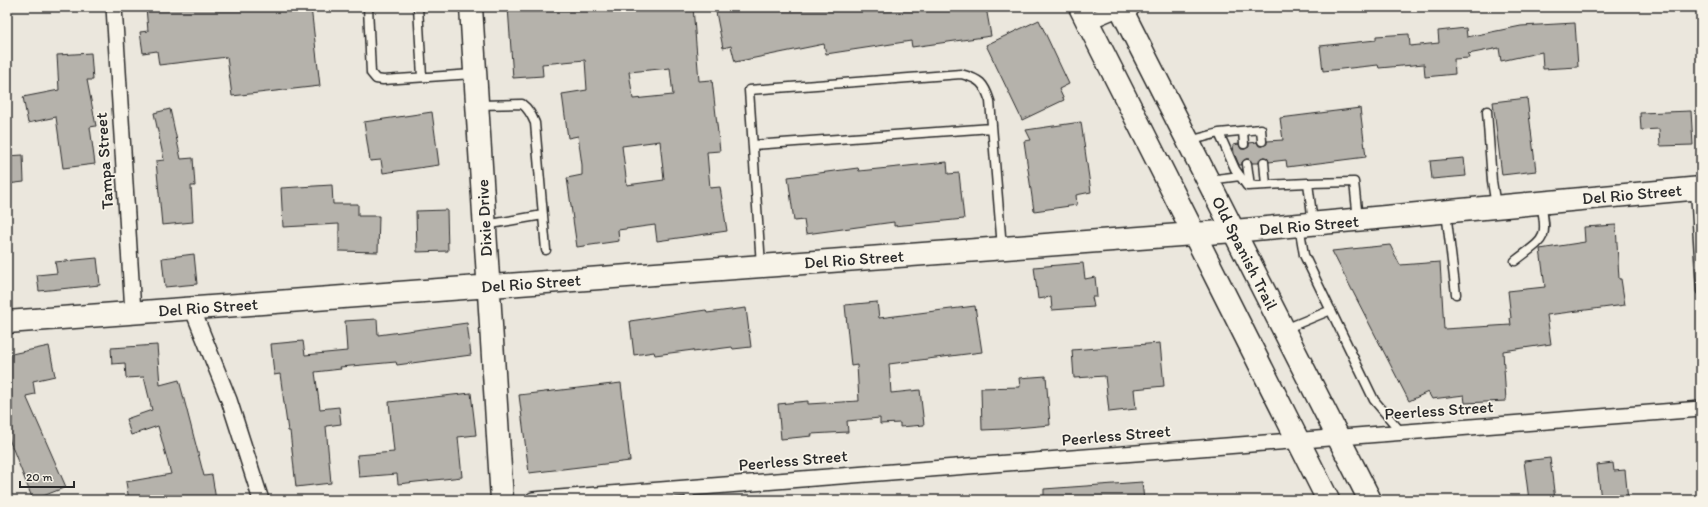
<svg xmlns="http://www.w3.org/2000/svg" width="1708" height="507" font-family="Itim,sans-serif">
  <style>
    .building { fill: #b5b2ab; stroke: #2b2b2b; fill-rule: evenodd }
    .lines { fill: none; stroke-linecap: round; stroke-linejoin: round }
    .lane-casing { stroke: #2b2b2b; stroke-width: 11 }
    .street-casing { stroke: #2b2b2b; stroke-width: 18 }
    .secondary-casing { stroke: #2b2b2b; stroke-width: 25 }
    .primary-casing { stroke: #2b2b2b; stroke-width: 25 }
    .lane { stroke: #f7f3e8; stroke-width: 8 }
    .street { stroke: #f7f3e8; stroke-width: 15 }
    .secondary { stroke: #f7f3e8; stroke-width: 22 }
    .primary { stroke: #f7f3e8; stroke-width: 22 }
    .labels { text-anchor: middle; stroke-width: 3.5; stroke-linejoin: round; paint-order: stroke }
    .street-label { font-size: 17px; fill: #2b2b2b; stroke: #f7f3e8 }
  </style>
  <rect width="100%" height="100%" fill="#ebe7dd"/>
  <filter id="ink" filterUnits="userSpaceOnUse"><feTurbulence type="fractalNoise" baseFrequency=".025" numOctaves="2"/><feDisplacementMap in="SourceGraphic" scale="8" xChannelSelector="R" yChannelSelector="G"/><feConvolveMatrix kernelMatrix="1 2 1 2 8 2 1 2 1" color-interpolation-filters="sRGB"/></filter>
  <g filter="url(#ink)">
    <!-- building -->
    <path class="building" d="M146 7H311L320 86 232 96 227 57 159 65 157 51 143 53 140 32 148 31Z
      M508 7H693L699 81 712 80 720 151 707 152 710 188 720 187 727 231 657 241 655 225 618 230 619 241 577 247 567 178 582 175V165L578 136 568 138 562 94 587 90 585 60 542 64 543 76 513 78ZM670 68 673 95 633 99 629 72ZM660 141 664 180 627 185 622 146Z
      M715 7H986L991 36 912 47 911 41 826 54 824 44 735 62 731 46 723 48Z
      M1039 20 1069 84 1059 89 1064 100 1022 120 986 45Z
      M1575 23 1578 67 1543 69 1542 52 1501 61 1499 48 1468 54 1469 58 1454 59 1455 74 1425 77 1424 64 1379 68 1378 65 1323 71 1320 46 1376 40V36L1409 34 1410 46 1439 43 1438 31 1466 28 1467 37 1521 26Z
      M91 53 93 80H87L96 126 90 127 95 164 63 168 56 117 28 123 23 97 59 90 57 55Z
      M1527 98 1536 171 1502 175 1493 102Z
      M1360 108 1366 157 1287 167 1286 160 1269 162 1268 159 1264 157 1261 158 1259 163H1252L1249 159H1246L1242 162V165H1239L1234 153 1233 145 1239 144 1241 149H1245L1249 147V143L1257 142 1259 146H1263L1267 144V141L1283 140 1280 118Z
      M170 109 181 159 193 158 195 186H191L193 222 162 225 156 161 164 160 154 113Z
      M1691 111 1693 145 1660 146 1659 129 1641 130 1640 113Z
      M432 112 439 165 383 173 381 160 370 161 364 122Z
      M1081 122 1091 192 1076 195 1077 205 1034 211 1024 141 1031 140 1026 130Z
      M23 155 24 182 7 184V156Z
      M1464 158 1466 176 1432 179 1430 161Z
      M947 162 948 174 959 173 964 219 894 226V222L806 234 804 220 794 221 788 177 858 168 859 171Z
      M332 185 333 204H358V216H379L378 252 339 251V224L283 227 281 188Z
      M447 210 448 251 417 252 416 211Z
      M1616 225 1619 279H1621L1625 305 1547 315 1551 344 1503 351 1506 401 1465 403 1464 395 1432 399 1428 392 1409 401 1332 251 1390 245 1400 265 1440 262 1444 329 1511 325 1510 318H1511L1508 291 1545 287 1540 249 1585 242 1584 227Z
      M194 254 197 284 165 287 162 258Z
      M97 258 100 285 39 291 37 275 57 273 55 262Z
      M1083 263 1085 279 1095 277 1097 297H1092L1094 307 1052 310 1051 297 1038 299 1034 267Z
      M877 302 879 318 975 306 982 352 889 364 891 393 920 390 924 425 900 427V423L880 424V418L847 421 848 432 811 434 812 436 781 439 778 404 808 401V404L859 401 857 365 851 366 845 305Z
      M746 308 751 347 733 349 732 347 693 352V350L655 355 654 352 634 355 630 321 706 310 707 313Z
      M377 319 378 335 467 323 471 355 397 365 396 362 340 367 341 369 315 372 320 409 339 407 341 424 326 426 331 483 296 487 290 431H288L280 374 274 375 271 344 303 341 305 355 347 351 345 321Z
      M1160 343 1164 386 1134 389 1136 409 1109 412 1105 376 1074 378 1072 350Z
      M157 345 160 385 179 380 204 476 212 475 216 500H153L152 495 129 500 126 482 171 474 158 426 131 435 126 419 152 410 144 377 126 378 125 363 112 364 111 348Z
      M49 346 55 376 33 381 35 394 26 396 66 487 33 500 7 434V355Z
      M1046 376 1050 425 1005 429 982 430 981 388 1020 387 1019 378Z
      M621 383 630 461 529 473 519 395Z
      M471 393 476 435 458 437 462 477 398 484 397 474 359 477 357 455 394 452 389 402Z
      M1550 458 1555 500H1529L1524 461Z
      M1613 463 1614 471 1625 470 1628 500H1601L1597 465Z
      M1142 482 1144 500H1044V489Z"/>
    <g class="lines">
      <!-- lane casing -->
      <g class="lane-casing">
        <path id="lane" d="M368 7 371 73 376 79 383 80 473 74
          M418 7 422 77
          M478 105 522 104C529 109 532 116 535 123L546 250
          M1487 111 1492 181 1496 206
          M1243 131 1244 144
          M1219 133 1261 129 1262 141
          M1189 141 1219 133 1235 169 1247 186 1308 183 1313 223
          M753 145 992 128
          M1264 162 1266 185
          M1247 164 1250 186
          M1209 180 1240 176
          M1308 183 1354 182 1358 219
          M1695 190 1701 291
          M1446 212 1456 294
          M485 225 543 215
          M1299 225 1304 255 1374 400 1401 432
          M1515 261C1543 239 1549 241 1541 204
          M761 265 749 90 961 74C980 79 984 83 990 101L1002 248
          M1285 329 1331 310
          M689 488 690 500"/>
      </g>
      <!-- street casing -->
      <g class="street-casing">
        <path id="street" d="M114 7 133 312
          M1087 22 1120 8 1133 7
          M192 308 229 400 261 500
          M533 500 1701 409"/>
      </g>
      <!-- secondary casing -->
      <g class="secondary-casing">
        <path id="secondary" d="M471 7 502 500
          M7 322 1234 231 1701 188"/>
      </g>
      <!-- primary casing -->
      <g class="primary-casing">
        <path id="primary" d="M1080 7 1328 500
          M1120 7 1370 500"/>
      </g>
      <!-- lane -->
      <use href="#lane" class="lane"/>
      <!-- street -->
      <use href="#street" class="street"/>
      <!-- secondary -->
      <use href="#secondary" class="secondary"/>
      <!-- primary -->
      <use href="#primary" class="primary"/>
    </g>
  </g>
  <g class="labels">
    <!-- street labels -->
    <g class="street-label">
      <text transform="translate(104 161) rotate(-94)" y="6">Tampa Street</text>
      <text transform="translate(1632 194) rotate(-5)" y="6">Del Rio Street</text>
      <text transform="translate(484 218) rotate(-93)" y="6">Dixie Drive</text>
      <text transform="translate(1309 225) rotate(-5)" y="6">Del Rio Street</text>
      <text transform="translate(1245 253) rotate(63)" y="6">Old Spanish Trail</text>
      <text transform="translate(854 259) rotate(-4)" y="6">Del Rio Street</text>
      <text transform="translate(531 283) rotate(-4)" y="6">Del Rio Street</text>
      <text transform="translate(208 307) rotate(-4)" y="6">Del Rio Street</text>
      <text transform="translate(1439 410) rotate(-4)" y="6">Peerless Street</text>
      <text transform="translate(1116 435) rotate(-5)" y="6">Peerless Street</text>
      <text transform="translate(793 460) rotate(-5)" y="6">Peerless Street</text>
    </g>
  </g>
  <!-- margin -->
  <rect width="1708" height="507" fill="none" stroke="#f7f3e8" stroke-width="24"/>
  <rect x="12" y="12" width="1684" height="483" fill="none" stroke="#2b2b2b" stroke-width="1.5" filter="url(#ink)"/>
  <!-- scale -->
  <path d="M20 481v6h54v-6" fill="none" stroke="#2b2b2b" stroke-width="2"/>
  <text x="26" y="481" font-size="12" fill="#2b2b2b" stroke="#f7f3e8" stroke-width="3" paint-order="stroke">20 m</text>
</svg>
